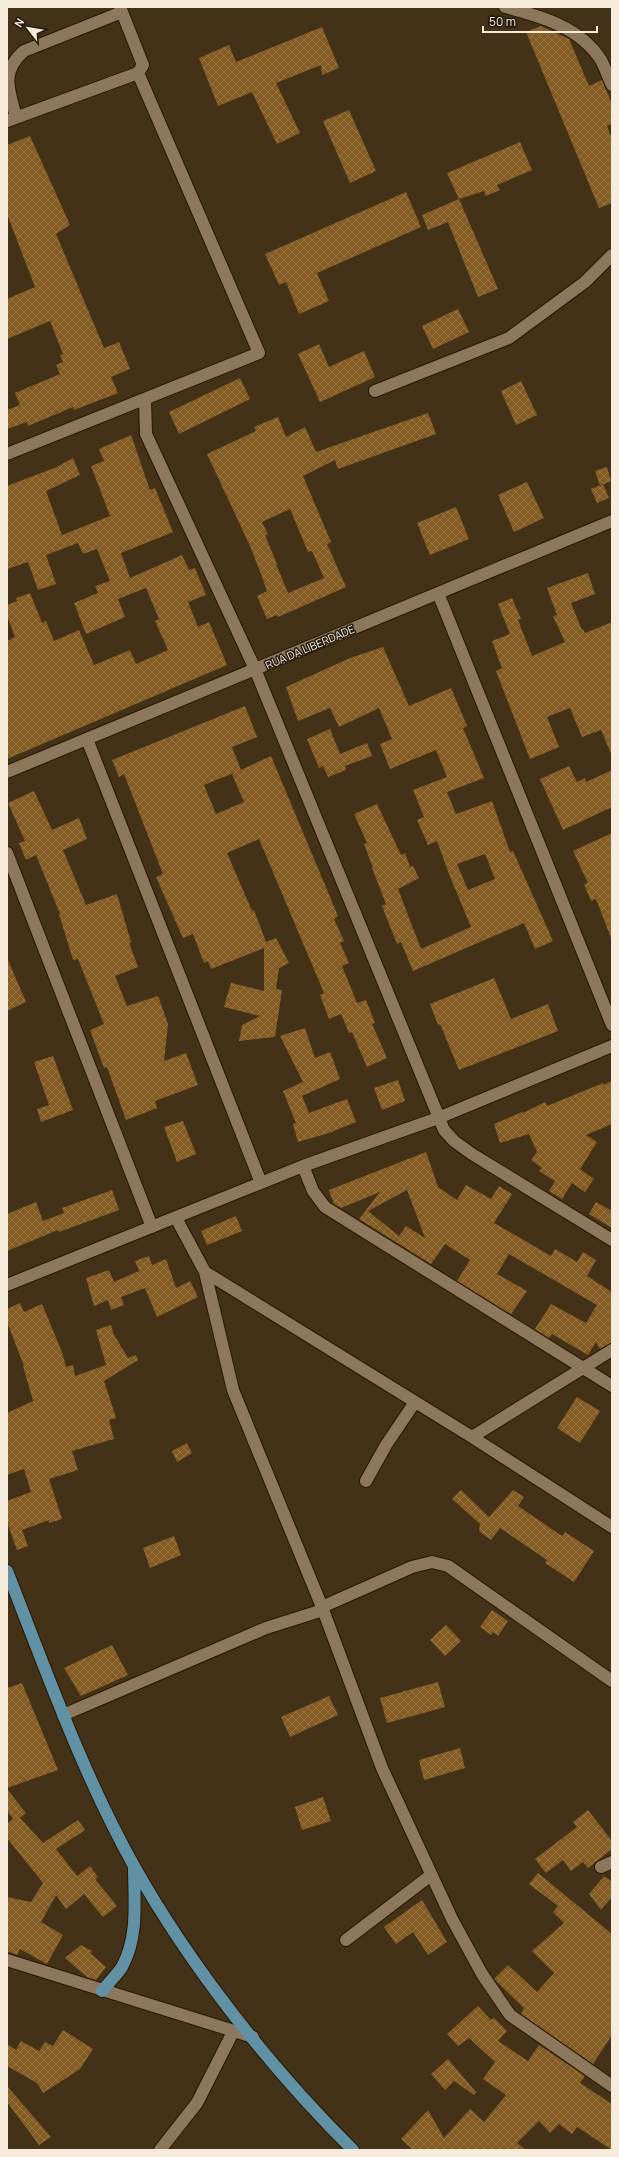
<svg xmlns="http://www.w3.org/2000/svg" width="619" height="2157" font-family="Manrope,sans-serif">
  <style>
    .building { fill: url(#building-cross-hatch); fill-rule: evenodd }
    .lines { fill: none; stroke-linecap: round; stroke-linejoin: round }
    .minor-casing { stroke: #291801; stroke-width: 14 }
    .major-casing { stroke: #291801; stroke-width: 14 }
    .minor { stroke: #8d775d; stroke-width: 12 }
    .major { stroke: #6091a4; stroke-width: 12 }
    .labels { text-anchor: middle; stroke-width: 3; stroke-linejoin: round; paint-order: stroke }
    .street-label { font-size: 11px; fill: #f7ebdc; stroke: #231b10 }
  </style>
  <defs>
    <pattern id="building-cross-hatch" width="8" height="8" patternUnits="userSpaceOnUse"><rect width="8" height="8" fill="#845c23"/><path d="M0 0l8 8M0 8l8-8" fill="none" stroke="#967442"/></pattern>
  </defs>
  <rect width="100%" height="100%" fill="#433118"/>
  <!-- building -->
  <path class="building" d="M541 26 569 39 589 86 602 80 612 104V124L607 126 612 139V203L599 208 526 32Z
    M322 27 339 68 322 75 321 65 276 83 300 133 277 144 252 92 218 106 199 58 229 45 236 62Z
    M349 110 376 171 350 183 323 121Z
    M30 136 70 225 56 234 104 348 119 342 130 369 111 377 118 393 74 410 73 407 28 426 27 422 7 429V410L20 405 15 393 60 374 56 365 63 362 60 355 63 354 50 321 7 339V299L35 287 7 214V145Z
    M520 142 532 170 497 185 500 190 486 196 484 191 459 199 447 173Z
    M406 192 421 227 317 273 329 301 299 314 286 282 279 285 265 254Z
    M459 199 498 289 478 297 448 222 428 230 422 215Z
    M458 309 469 332 433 349 422 326Z
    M319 344 329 367 364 351 375 377 320 402 298 354Z
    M240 378 250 399 179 434 169 412Z
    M521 381 537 415 516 425 501 391Z
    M428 413 436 434 338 469 335 460 303 476 331 542 327 544 346 587 278 617 277 615 267 619 257 596 267 591 261 574 250 546 207 454 256 431 254 427 278 417 286 437 305 427 316 452ZM290 509 308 552 312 551 324 578 288 593 276 564H277L265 535 268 534 262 522Z
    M131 435 150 490 155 488 173 532 121 553 130 578 182 555 189 570 195 568 206 595 188 602 198 627 209 622 227 665 7 759V641L15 637 7 616V605L17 601 16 598 30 593 42 623 46 621 54 641 79 630 94 665 130 650 136 664 168 650 155 621 159 619 146 588 118 599 125 617 86 634 74 603 98 593 95 586 110 581 97 549 83 554 78 543 46 555 56 584 38 590 28 562 7 569V486L57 467 73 458 80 475 46 491 62 535 110 516 91 466 104 461 99 449Z
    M607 467 611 481 600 486 595 471Z
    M527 482 544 518 514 532 498 495Z
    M603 484 609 498 597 503 591 489Z
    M456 507 469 539 430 555 417 523Z
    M588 573 595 594 571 603 582 630 583 629 585 633 612 622V756L601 730 582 737 570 708 547 717 559 747 530 759 496 671 502 668 492 641 510 634 498 604 512 598 521 619 518 620 532 656 565 642 553 616 557 615 547 588Z
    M383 647 409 706 451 688 467 726 463 728 484 778 447 792 456 814 492 801 510 852 513 851 553 941 535 949 524 923 413 971 401 942 397 944 382 906 386 904 372 868H373L364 844 367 843 354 814 377 804 401 855 405 853 410 867 413 866 419 878 398 889 421 949 471 927 449 874 437 841 428 845 417 820 424 817 413 790 447 777 436 750 390 769 380 744 392 739 379 708 339 727 330 708 298 721 286 687 350 658ZM485 854 495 879 468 890 457 864Z
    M245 706 257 737 232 747 241 770 204 785 216 814 244 802 232 774 271 756 338 916 334 919 344 941 340 943 349 963 342 966 357 1003 366 1000 375 1023 372 1024 387 1058 367 1067 352 1032 349 1033 341 1014 329 1019 320 995 324 993 259 839 227 853 252 911 254 910 266 942 276 938 289 963 279 968 276 989 282 990 275 1037 239 1041 242 1025 260 1016 224 1007 231 983 264 991V948L211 969 208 961 204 963 193 934 183 938 156 877 163 874 124 774 119 777 112 760Z
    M330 729 340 754 367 743 372 756 345 766 346 770 328 777 323 766 319 768 307 739Z
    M569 766 577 782 585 778 586 782 612 770V807L563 830 540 779Z
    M34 791 52 830 79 818 87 839 63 850 86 905 117 894 131 942 129 943 138 967 115 976 127 1006 158 996 168 1024 164 1061 186 1053 198 1085 155 1101 157 1108 126 1120 107 1067 104 1068 90 1030 104 1024 78 959 73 960 59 914H60L36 855 26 860 19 843 25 841 8 803Z
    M612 833V938H611L596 899 591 901 584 884 588 883 573 851Z
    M7 958 26 1002 7 1011Z
    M494 978 511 1019 548 1004 558 1031 459 1070 440 1024 438 1025 430 1004Z
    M305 1028 315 1058 330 1052 340 1079 302 1096 309 1113 347 1099 356 1122 329 1133 298 1142 293 1124 296 1123 283 1091 303 1082 280 1036Z
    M53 1056 73 1110 41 1122 37 1109 49 1105 34 1062Z
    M398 1080 405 1101 382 1110 374 1088Z
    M612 1081V1124L586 1135 597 1142 580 1169 594 1179 585 1192 572 1183 562 1199 549 1191 555 1181 539 1171 542 1168 531 1160 537 1152 529 1134 500 1143 494 1124 522 1112 523 1113 545 1102 547 1106 603 1083V1085Z
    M183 1121 196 1154 177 1162 164 1127Z
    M426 1152 438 1187 457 1200 466 1185 491 1199 499 1186 512 1194 494 1223 551 1256 555 1249 577 1262 583 1252 596 1260 587 1276 612 1292V1343L600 1349 596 1342 588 1355 552 1334 549 1338 535 1329 551 1304 586 1323 597 1305 509 1254 497 1274 527 1291 511 1314 457 1281 470 1260 445 1244 431 1264 359 1219 380 1192 341 1208 334 1204 329 1190ZM407 1190 425 1238 406 1226 399 1236 368 1211Z
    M112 1190 119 1210 59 1232 58 1230 7 1251V1214L36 1202 43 1221 64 1213 62 1208Z
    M596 1202 612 1211V1228L589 1214Z
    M236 1216 242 1231 207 1245 201 1231Z
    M149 1256 152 1265 166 1259 176 1288 190 1281 198 1297 157 1317 145 1288 121 1297 124 1305 111 1310 108 1300 94 1306 86 1278 109 1270 114 1282 139 1271 135 1261Z
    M20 1303 24 1312 42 1304 62 1352 66 1367 73 1365 75 1376 106 1365 96 1330 111 1325 114 1335 128 1358 136 1355 138 1360 104 1381 116 1418 109 1420 114 1439 72 1451 78 1470 49 1479 62 1519 49 1523V1520L22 1530 28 1546 17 1550 7 1522V1501L31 1492 24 1469 7 1475V1413L33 1401 23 1366H24L7 1322V1309Z
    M577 1397 600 1411 580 1443 557 1428Z
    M187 1443 192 1453 177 1462 172 1451Z
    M461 1490 489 1517 513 1490 524 1497 518 1506 562 1536 565 1532 594 1551 574 1582 545 1563 547 1560 500 1528 491 1540 479 1531 480 1524 452 1499Z
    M174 1536 181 1555 150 1568 143 1548Z
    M492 1610 508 1621 498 1636 493 1632 491 1635 480 1627Z
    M446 1625 461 1641 445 1656 430 1640Z
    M112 1645 128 1675 81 1696 64 1668Z
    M438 1682 445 1707 387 1723 380 1698Z
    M22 1683 58 1770 7 1788V1688Z
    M329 1696 338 1715 290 1737 281 1717Z
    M460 1748 465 1768 424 1780 419 1760Z
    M7 1789 26 1813 20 1818 43 1843 78 1820 85 1830 56 1849 77 1876 90 1866 98 1877 95 1879 117 1906 103 1917 84 1894 66 1909 56 1895 41 1922 63 1935 47 1964 20 1949 17 1955 7 1951V1897L31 1902 43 1883 7 1838V1824L13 1819 7 1811Z
    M323 1797 331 1821 302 1830 295 1807Z
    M588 1810 612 1841V1849L588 1868 583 1862 571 1871 563 1860 546 1873 535 1859 577 1827 573 1822Z
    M538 1873 612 1934V2035L593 2064 521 2014 524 2008 494 1979 508 1965 537 1992 554 1973 532 1951 564 1923 553 1912 558 1906 529 1884Z
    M604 1876 612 1882V1897L601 1910 589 1894Z
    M422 1900 447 1942 428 1955 413 1932 396 1944 384 1927Z
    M81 1945 92 1951 90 1953 106 1967 96 1980 87 1977 65 1958Z
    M478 2006 491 2020 494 2018 507 2031 498 2041 528 2061 539 2045 585 2076 580 2083 612 2104V2150L577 2127 572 2134 559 2124 550 2133 539 2121 517 2143 526 2150H413L401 2139 428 2110 444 2138 470 2109 484 2122 506 2095 483 2079 495 2062 469 2038 458 2046 447 2034Z
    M63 2030 93 2049 80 2069 43 2093 37 2083 7 2066V2044L16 2050 21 2041 39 2051 45 2042 53 2046Z
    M448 2059 476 2092 474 2095 454 2081 445 2090 431 2074Z
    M7 2086 51 2137 39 2145 7 2102Z"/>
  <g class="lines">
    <!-- minor casing -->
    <g class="minor-casing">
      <path id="minor" d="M505 7C540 16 580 27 601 60 605 67 608 77 612 85
        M16 117C9 90 0 72 24 51L122 12
        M7 121 138 73 143 65 120 7
        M375 391 509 338 585 282 612 255
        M145 400 146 434 255 669 444 1130 454 1141 472 1154 612 1240
        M7 454 259 353 138 73
        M438 593 612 1025
        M87 739 261 1183
        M7 772 612 521
        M7 853 152 1227
        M303 1166 313 1191 325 1207 612 1386
        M176 1218 205 1272 472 1437 612 1527
        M205 1272 233 1390 322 1607 382 1768 452 1919 482 1974 510 2015 612 2086
        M7 1285 303 1166 438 1118 612 1046
        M472 1437 612 1350
        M366 1481 386 1445 415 1402
        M322 1607 412 1567 432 1562 448 1566 612 1681
        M63 1715 266 1628 323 1610
        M601 1867 612 1862
        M346 1940 431 1875
        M7 1960 253 2037
        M160 2150 197 2103 233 2032"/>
    </g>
    <!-- major casing -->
    <g class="major-casing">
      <path id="major" d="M7 1571C46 1670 82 1773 134 1866 190 1966 272 2070 353 2150
        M102 1991C108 1983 117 1975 122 1967 139 1935 134 1901 134 1866"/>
    </g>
    <!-- minor -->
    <use href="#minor" class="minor"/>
    <!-- major -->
    <use href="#major" class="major"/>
  </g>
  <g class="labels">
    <!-- street labels -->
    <g class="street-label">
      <text transform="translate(310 647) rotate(-23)" y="4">RUA DA LIBERDADE</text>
    </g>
  </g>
  <!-- border -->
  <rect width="619" height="2157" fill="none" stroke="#f7ebdc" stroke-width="16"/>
  <!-- north arrow -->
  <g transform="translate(28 28) rotate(301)" stroke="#231b10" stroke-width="3" paint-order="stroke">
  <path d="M0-3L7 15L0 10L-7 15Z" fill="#f7ebdc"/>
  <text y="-6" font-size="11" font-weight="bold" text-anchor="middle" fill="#f7ebdc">N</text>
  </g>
  <!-- scale -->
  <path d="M483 26v6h114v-6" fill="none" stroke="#f7ebdc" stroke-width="2"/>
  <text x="489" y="26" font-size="12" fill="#f7ebdc" stroke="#231b10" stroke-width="3" paint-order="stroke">50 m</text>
</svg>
